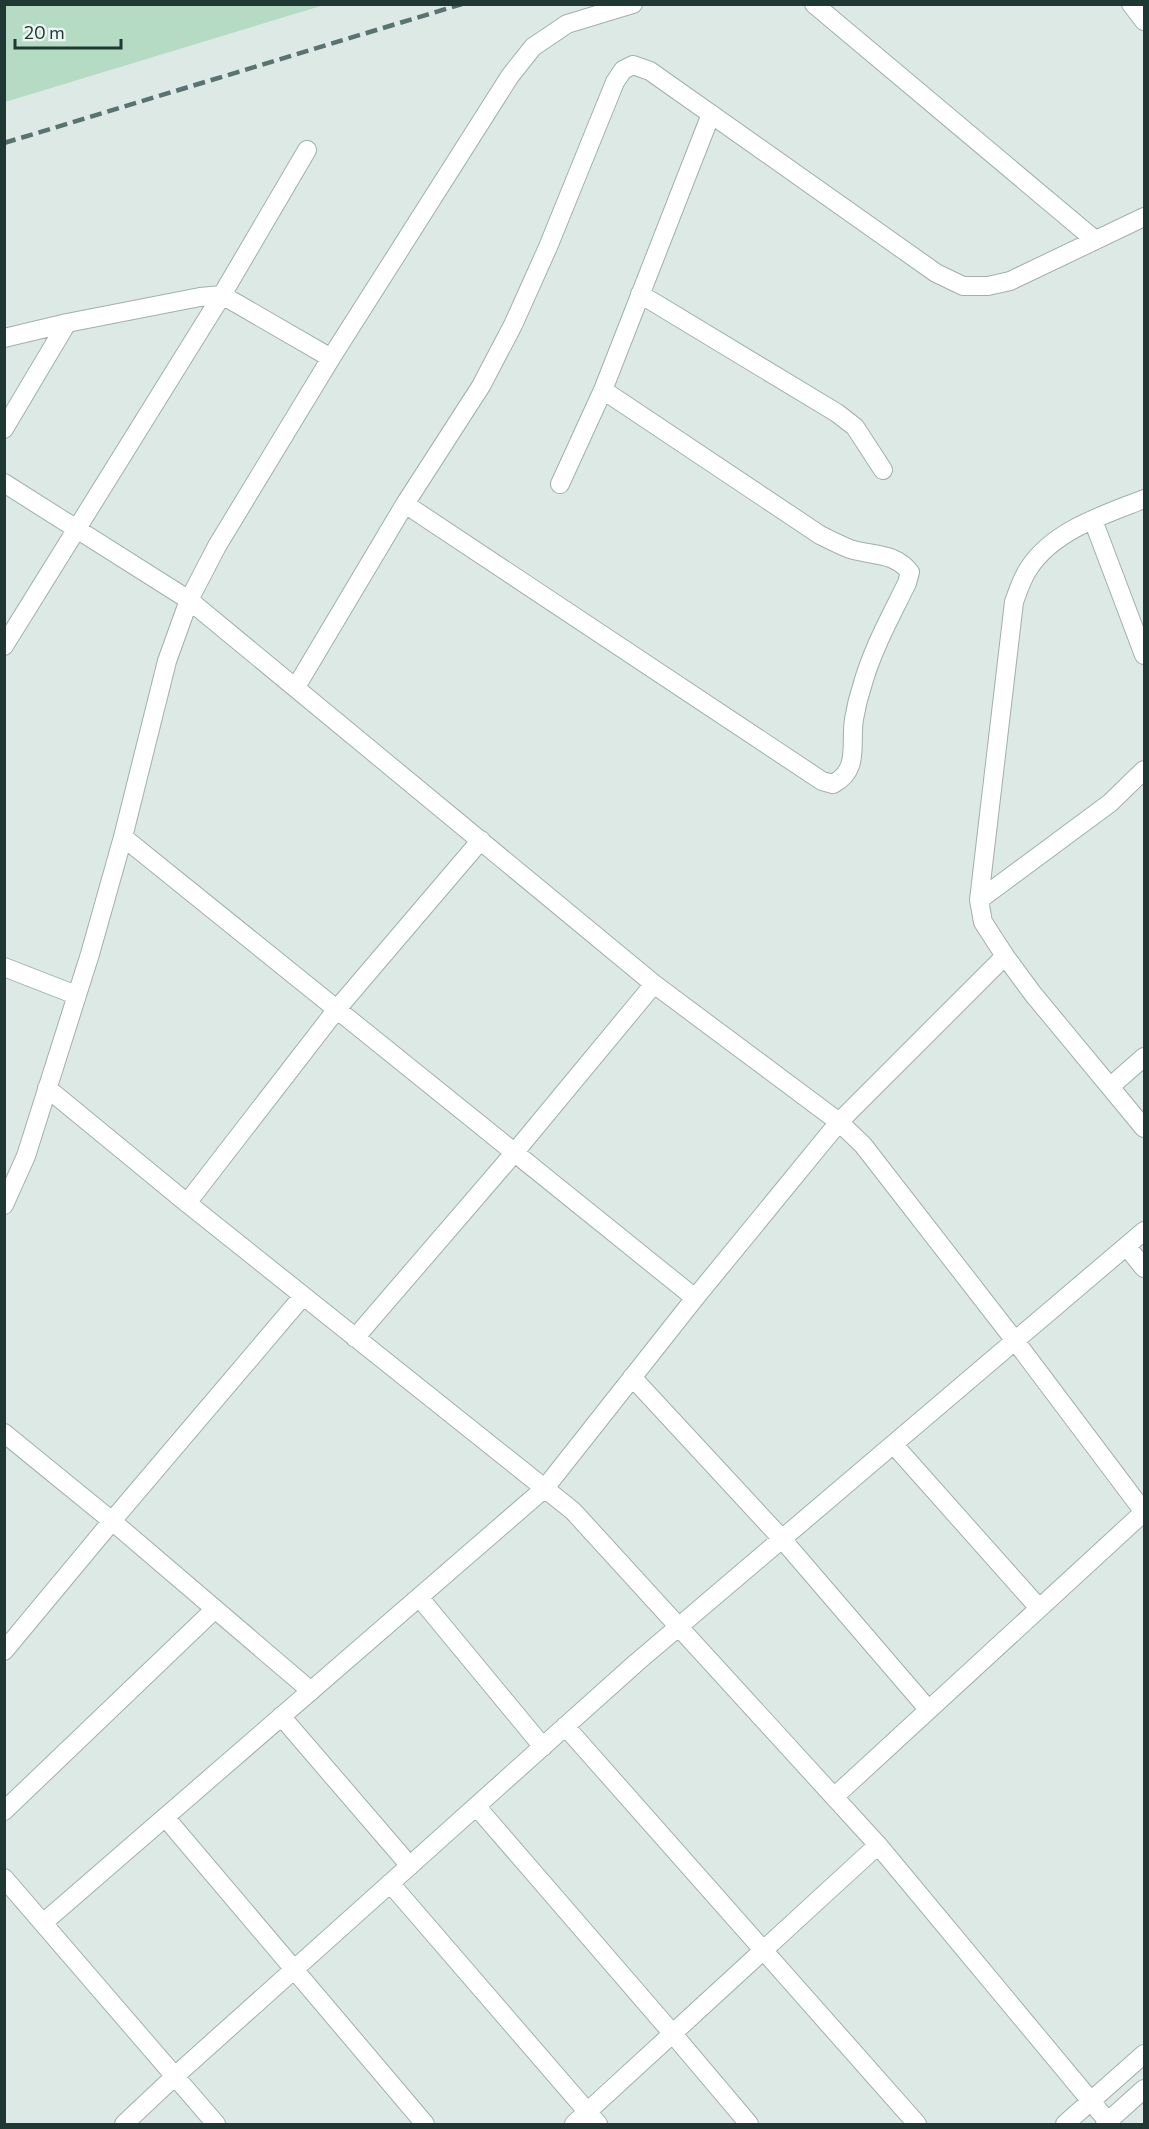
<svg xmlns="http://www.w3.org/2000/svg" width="1149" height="2129" font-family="Commissioner,sans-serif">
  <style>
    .green { fill: #b5dbc4 }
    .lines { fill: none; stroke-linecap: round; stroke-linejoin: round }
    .lane-casing { stroke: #a0b0ac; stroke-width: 20 }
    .street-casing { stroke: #a0b0ac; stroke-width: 20 }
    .lane { stroke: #fff; stroke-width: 18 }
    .street { stroke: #fff; stroke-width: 18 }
    .rail { stroke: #597470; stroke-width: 4.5; stroke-dasharray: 12 6; stroke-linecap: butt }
  </style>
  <rect width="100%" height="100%" fill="#dde9e5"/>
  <!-- green -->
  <path class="green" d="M5 4H324V5L5 102Z"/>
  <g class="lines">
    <!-- lane casing -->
    <g class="lane-casing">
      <path id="lane" d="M112 1521 311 1691"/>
    </g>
    <!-- street casing -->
    <g class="street-casing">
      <path id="street" d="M814 4 1095 240
        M1131 4 1144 21
        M640 294 837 413 855 427 883 470
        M4 338 67 323 200 297 222 295 331 358
        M603 390 711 114
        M4 429 67 323
        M4 483 189 600 654 984 839 1122 863 1145 1016 1342 1144 1512 834 1797
        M1144 499C1104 515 1054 530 1029 568 1022 578 1018 591 1014 602L979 900 983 922 1005 956 1033 994 1144 1128
        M405 504 822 781 833 784C860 770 850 745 854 719 856 707 859 695 863 683 873 648 891 616 907 583L910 572C894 552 873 556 850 549 840 545 830 540 820 535L603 390 560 484
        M1093 520 1144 655
        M4 646 222 295 307 150
        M296 687 405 504 481 386 513 325 548 247 615 82 623 70 633 65 650 71 936 273 963 286H988L1010 281 1144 217
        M123 837 695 1298
        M979 900 1110 803 1144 770
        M4 967 76 995
        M1111 1086 1144 1057
        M47 1088 187 1203 573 1511 878 1845 1110 2124
        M187 1203 337 1009 481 840
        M4 1205 26 1156 90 954 123 837 167 661 189 600 217 546 331 358 510 76 533 47 567 24 633 4
        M1127 1247 1144 1268
        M355 1338 515 1152 654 984
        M632 1377 782 1539 928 1709
        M4 1433 112 1521
        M894 1445 1039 1608
        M419 1597 543 1747
        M4 1651 112 1521 303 1296
        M281 1716 410 1866
        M565 1726 917 2124
        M476 1806 673 2034 749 2124
        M4 1811 215 1609
        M165 1817 425 2124
        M4 1878 216 2124
        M390 1883 598 2124
        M43 1923 545 1488 695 1298 839 1122 1005 956
        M124 2124 174 2077 636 1663 1144 1231
        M574 2124 878 1845
        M1065 2124 1144 2054
        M1105 2124 1144 2089"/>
    </g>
    <!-- lane -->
    <use href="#lane" class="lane"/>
    <!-- street -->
    <use href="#street" class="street"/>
    <!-- rail -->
    <path class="rail" d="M4 143 462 4"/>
  </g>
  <!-- border -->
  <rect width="1149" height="2129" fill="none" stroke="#1f3834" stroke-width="12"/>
  <!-- scale -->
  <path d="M15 39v9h106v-9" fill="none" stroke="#1f3834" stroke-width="3"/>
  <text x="24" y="39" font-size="18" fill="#1f3834" stroke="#edf6f3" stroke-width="4.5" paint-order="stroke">20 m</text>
</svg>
